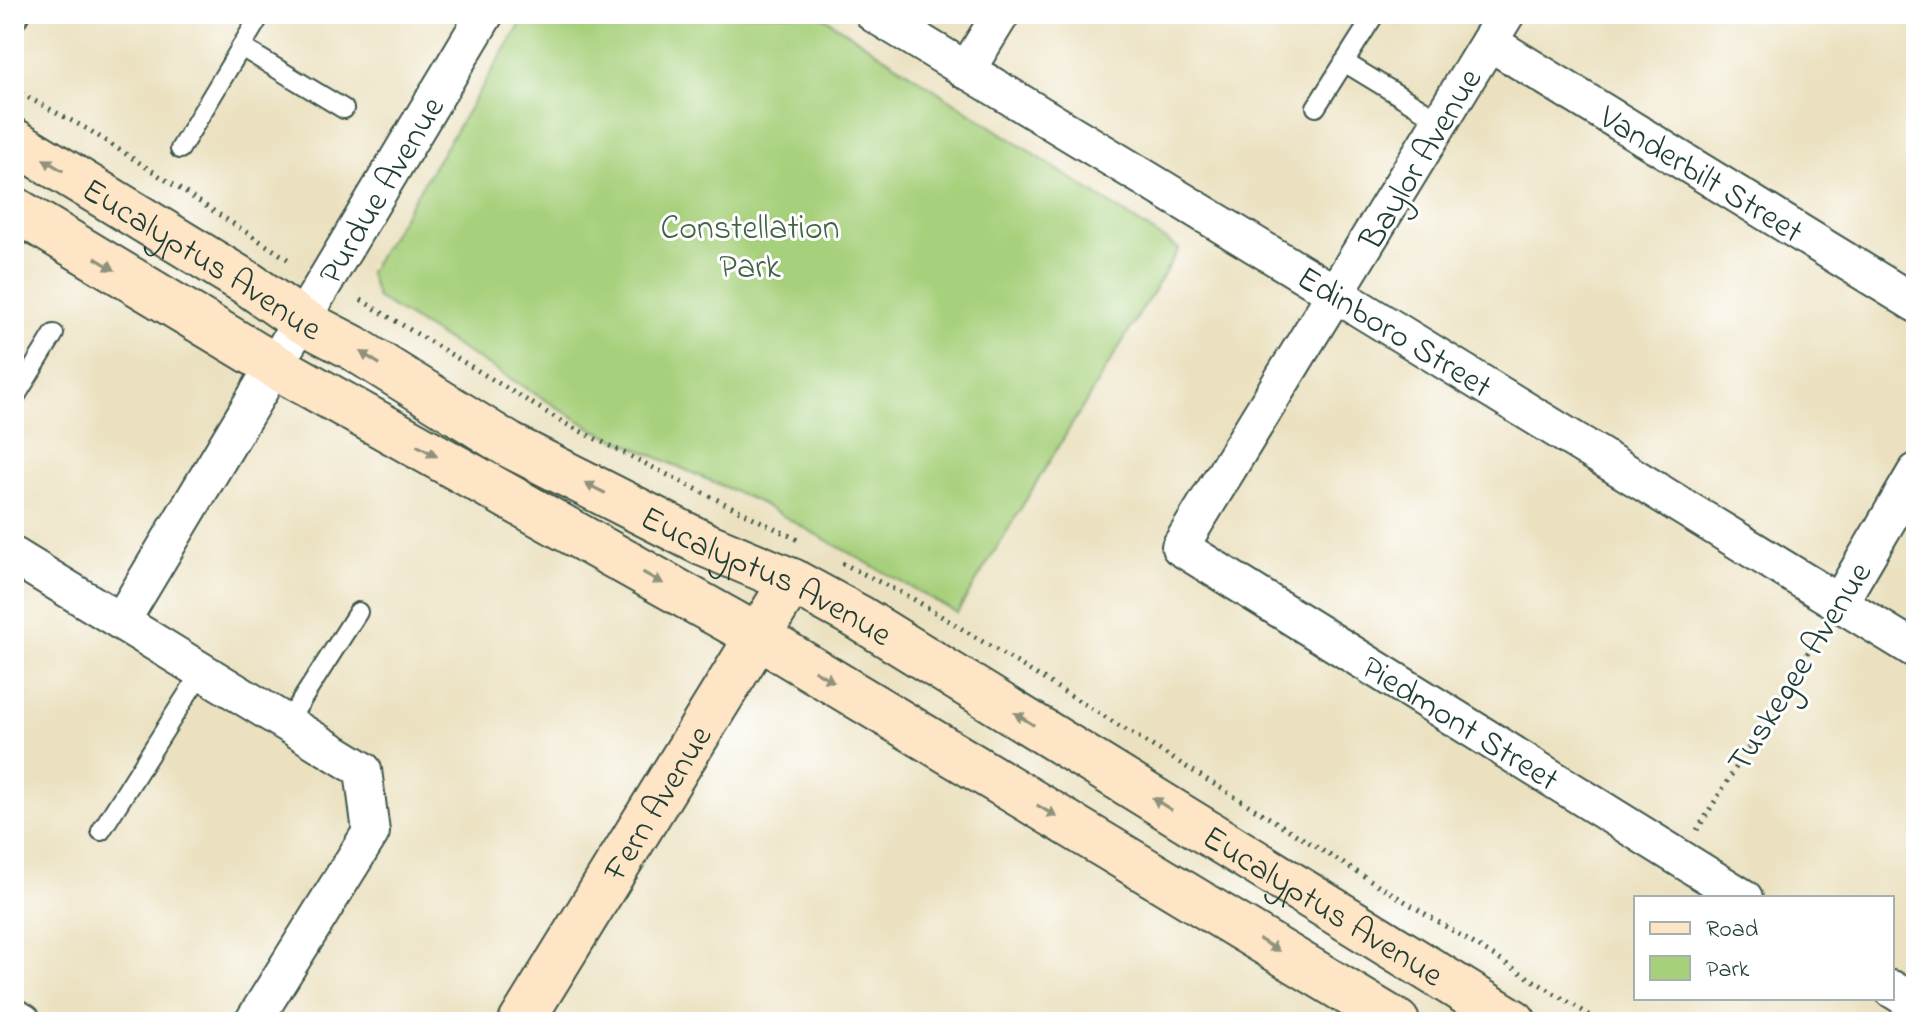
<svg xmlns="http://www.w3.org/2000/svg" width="1930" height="1036" font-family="'Indie Flower',sans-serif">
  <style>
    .green { fill: #a7d07b; stroke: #638658; stroke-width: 2 }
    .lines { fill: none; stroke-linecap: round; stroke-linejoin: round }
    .lane-casing { stroke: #3e5649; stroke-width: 22 }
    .street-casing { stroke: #3e5649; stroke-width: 40 }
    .secondary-casing { stroke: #3e5649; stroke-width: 48 }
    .path { stroke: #3e5649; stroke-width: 5; stroke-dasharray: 2 6; stroke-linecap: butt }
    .lane { stroke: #fff; stroke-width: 18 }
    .street { stroke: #fff; stroke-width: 36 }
    .secondary { stroke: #fde5c5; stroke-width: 44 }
    .oneway { fill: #8e917c }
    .labels { text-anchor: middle; stroke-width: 6; stroke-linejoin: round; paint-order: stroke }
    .street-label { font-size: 34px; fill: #1f3d34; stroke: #fff }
    .park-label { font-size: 34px; fill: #416246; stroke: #fff }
  </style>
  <rect width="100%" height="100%" fill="#fff"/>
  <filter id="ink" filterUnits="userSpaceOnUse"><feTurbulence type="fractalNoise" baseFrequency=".0125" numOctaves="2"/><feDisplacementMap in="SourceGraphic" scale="16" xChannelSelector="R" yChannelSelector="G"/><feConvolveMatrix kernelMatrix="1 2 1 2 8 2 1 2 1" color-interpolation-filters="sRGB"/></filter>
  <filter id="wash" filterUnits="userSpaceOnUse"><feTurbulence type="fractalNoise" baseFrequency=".006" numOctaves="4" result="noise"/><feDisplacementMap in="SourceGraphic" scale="32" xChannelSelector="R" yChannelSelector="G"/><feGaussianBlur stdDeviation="1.8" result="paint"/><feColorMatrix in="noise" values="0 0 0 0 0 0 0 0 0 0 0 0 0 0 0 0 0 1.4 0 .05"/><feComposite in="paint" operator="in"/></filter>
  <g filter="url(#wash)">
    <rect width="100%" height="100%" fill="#ebe1c0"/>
    <!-- green -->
    <path class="green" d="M527 14H819L1179 249 957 613 754 500 595 430 377 298 369 272Z"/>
  </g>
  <g filter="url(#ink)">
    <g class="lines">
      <!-- lane casing -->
      <g class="lane-casing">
        <path id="lane" d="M14 24 20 14
          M241 47 344 109
          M1344 62 1441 121
          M1316 107 1373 17
          M180 149 261 14
          M14 399 54 334
          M287 723 358 612
          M101 831 202 671"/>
      </g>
      <!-- street casing -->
      <g class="street-casing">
        <g id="street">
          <path id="s1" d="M874 14 1336 294 1916 650"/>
          <path id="s2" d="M1506 14 1180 547 1744 898"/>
          <path id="s3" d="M1489 42 1916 304"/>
          <path d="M966 71 1001 14"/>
          <path d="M14 556 363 770 371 832 253 1022"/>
          <path d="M1839 603 1916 472"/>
          <path id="s4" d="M122 620 485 14"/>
          <path d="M1892 989 1916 1004"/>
          <path d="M14 1017 23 1022"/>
        </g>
      </g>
      <!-- secondary casing -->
      <g class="secondary-casing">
        <g id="secondary">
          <path id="s5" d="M14 141 247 283 300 320 352 347 509 445 704 544 792 581 858 617 1514 1022"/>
          <path d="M14 209 275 366 757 636 1397 1022"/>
          <path id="s6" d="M521 1022 792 581"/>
        </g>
      </g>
      <!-- path -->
      <path class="path" d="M14 90 89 130 289 260
        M361 300 566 424 798 540
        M842 563 915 600 1601 1022
        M1697 830 1823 628"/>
      <!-- lane -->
      <use href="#lane" class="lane"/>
      <!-- street -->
      <use href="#street" class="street"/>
      <!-- secondary -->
      <use href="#secondary" class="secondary"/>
    </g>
    <!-- one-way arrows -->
    <defs><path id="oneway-solid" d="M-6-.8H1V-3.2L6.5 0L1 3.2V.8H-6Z" transform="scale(2)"/></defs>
    <g class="oneway">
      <use href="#oneway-solid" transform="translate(53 165) rotate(-149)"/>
      <use href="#oneway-solid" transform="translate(105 264) rotate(31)"/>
      <use href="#oneway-solid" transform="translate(370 358) rotate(-148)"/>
      <use href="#oneway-solid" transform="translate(427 451) rotate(29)"/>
      <use href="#oneway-solid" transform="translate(595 488) rotate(-153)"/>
      <use href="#oneway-solid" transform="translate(653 578) rotate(29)"/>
      <use href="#oneway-solid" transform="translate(824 676) rotate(31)"/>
      <use href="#oneway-solid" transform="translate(1024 719) rotate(-148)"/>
      <use href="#oneway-solid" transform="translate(1162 804) rotate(-148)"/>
      <use href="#oneway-solid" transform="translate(1047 811) rotate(31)"/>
      <use href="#oneway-solid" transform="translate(1269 945) rotate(31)"/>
    </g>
  </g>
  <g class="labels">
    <!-- street labels -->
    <g class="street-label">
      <text transform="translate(1419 158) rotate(-59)" y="12">Baylor Avenue</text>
      <text dy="12" stroke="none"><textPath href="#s3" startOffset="250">Vanderbilt Street</textPath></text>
      <text dy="12" stroke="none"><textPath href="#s4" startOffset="502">Purdue Avenue</textPath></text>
      <text dy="12" stroke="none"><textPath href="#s5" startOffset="222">Eucalyptus Avenue</textPath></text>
      <text dy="12" stroke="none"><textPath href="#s1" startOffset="610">Edinboro Street</textPath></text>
      <text dy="12" stroke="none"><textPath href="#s5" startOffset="870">Eucalyptus Avenue</textPath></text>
      <text transform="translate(1798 666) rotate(-58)" y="12">Tuskegee Avenue</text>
      <text dy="12" stroke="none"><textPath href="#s2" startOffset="956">Piedmont Street</textPath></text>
      <text dy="12" stroke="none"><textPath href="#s6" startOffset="258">Fern Avenue</textPath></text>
      <text dy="12" stroke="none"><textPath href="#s5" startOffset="1518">Eucalyptus Avenue</textPath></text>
    </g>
    <!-- park labels -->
    <g class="park-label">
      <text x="750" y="238">Constellation<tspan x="750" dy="39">Park</tspan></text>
    </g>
  </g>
  <!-- margin -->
  <rect width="1930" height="1036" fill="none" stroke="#fff" stroke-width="48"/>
  <!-- legend -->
  <rect x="1634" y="896" width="260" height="104" fill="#ffffff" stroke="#a5b1ae" stroke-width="2"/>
  <rect x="1650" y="922" width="40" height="12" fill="#fde5c5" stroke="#a5b1ae" stroke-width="2"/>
  <text x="1706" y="936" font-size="24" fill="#1f3d34">Road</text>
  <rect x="1650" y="956" width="40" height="24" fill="#a7d07b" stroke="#a5b1ae" stroke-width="2"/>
  <text x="1706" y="976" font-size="24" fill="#1f3d34">Park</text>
</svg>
